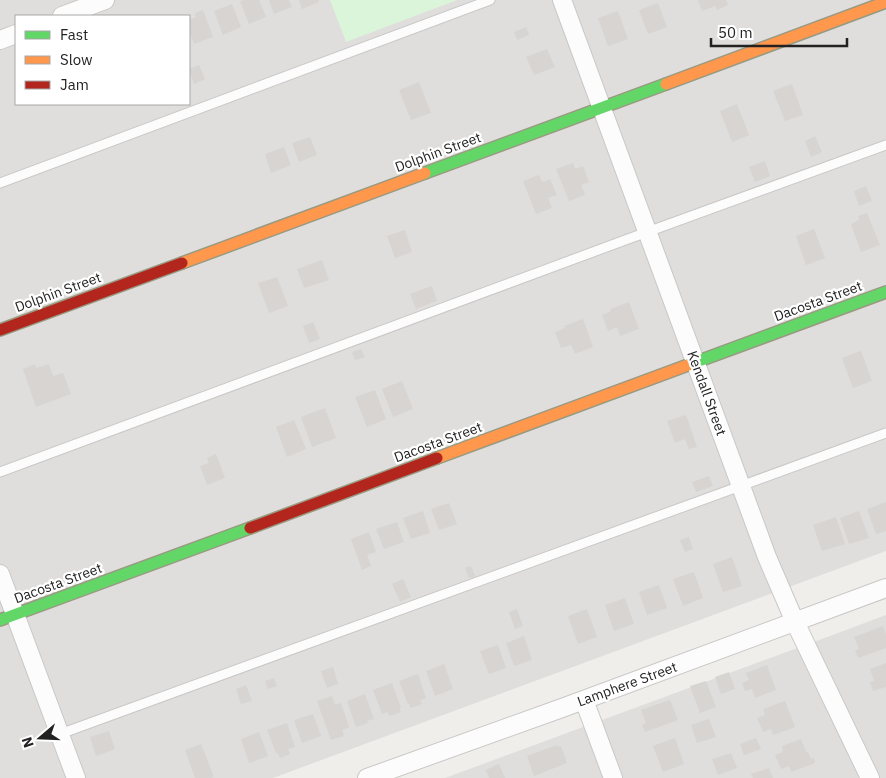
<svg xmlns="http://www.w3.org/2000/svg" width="886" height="778" font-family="'IBM Plex Sans',sans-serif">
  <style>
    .residential { fill: #dfdedc; fill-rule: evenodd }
    .park { fill: #daf5da }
    .building { fill: #d7d4d2 }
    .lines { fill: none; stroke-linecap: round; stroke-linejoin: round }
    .lane-casing { stroke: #c9c8c7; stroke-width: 11 }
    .street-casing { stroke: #c9c8c7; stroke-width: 20 }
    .fast-casing { stroke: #999a82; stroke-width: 14 }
    .slow-casing { stroke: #999a82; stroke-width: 14 }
    .jam-casing { stroke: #999a82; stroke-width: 14 }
    .lane { stroke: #fdfcfc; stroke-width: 9 }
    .street { stroke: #fdfcfc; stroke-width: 18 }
    .fast { stroke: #63d668; stroke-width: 11 }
    .slow { stroke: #ff974d; stroke-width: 11 }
    .jam { stroke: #b3261e; stroke-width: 11 }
    .labels { text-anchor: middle; stroke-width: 4.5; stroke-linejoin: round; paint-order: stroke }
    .street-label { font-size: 14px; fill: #222; stroke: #fff }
  </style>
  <rect width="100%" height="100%" fill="#f0eeeb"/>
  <!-- residential -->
  <path class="residential" d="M0 0H886V551L273 778H0ZM16 16H189V104H16Z
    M886 615V778H445L830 636Z"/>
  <!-- park -->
  <path class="park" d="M330 0H457L346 42Z"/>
  <!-- building -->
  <path class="building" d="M244 0H259L266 17 249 24 240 1Z
    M269 0H289L292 7 274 14Z
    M299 0H318L319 2 302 9Z
    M698 0H726L728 5 717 10 715 6 702 11Z
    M658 3 667 27 648 34 639 10Z
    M232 4 241 27 223 35 214 11Z
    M203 10 213 37 194 44 189 30V20L196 17 195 13Z
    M618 11 628 39 608 46 598 18Z
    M526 27 529 35 517 40 514 32Z
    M547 49 555 67 534 75 526 57Z
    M199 65 205 79 194 84 189 69Z
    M419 82 431 113 411 120 399 90Z
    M792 84 803 115 785 121 773 91Z
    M737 104 749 135 732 142 720 111Z
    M815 136 822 152 811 157 805 141Z
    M310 137 317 155 299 162 292 143Z
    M284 147 291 165 271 173 265 154Z
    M765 161 770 176 755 182 749 167Z
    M573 163 575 169 583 166 589 182 581 185 585 195 569 201 556 169Z
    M539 175 542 182 550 179 557 195 548 198 552 208 536 214 523 181Z
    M866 186 872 201 859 206 854 191Z
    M867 213 880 245 861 252 851 224 859 220 858 216Z
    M814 229 825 258 806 265 796 236Z
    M405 230 412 252 395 258 387 236Z
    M322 260 329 280 304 288 297 269Z
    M277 277 288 306 269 313 258 283Z
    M432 286 437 301 416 309 410 294Z
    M629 302 639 329 620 336 617 327 608 331 602 315 611 311 610 309Z
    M583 319 593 347 575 354 571 345 561 348 555 332 565 328 564 326Z
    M313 322 320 339 309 343 303 326Z
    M361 349 365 357 355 360 352 352Z
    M861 351 872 381 853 388 842 358Z
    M35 364 36 368 49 364 53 376 63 373 71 394 36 407 23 369Z
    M402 381 413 409 393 417 382 389Z
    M375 390 386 419 367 427 355 397Z
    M325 408 336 438 312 447 301 417Z
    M686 415 697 447 689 449 685 439 675 443 667 421Z
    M294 420 306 449 287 457 276 427Z
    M216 454 225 478 207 485 200 466 209 463 207 458Z
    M709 476 713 486 696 492 692 482Z
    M886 502V531L876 534 867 509Z
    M449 503 457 524 439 530 431 509Z
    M423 511 430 533 411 539 403 518Z
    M859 511 869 538 849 544 840 518Z
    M836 517 845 544 822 551 813 525Z
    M397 522 404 542 384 549 376 529Z
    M369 532 376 552 367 555 371 566 362 570 351 539Z
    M689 537 693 549 685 552 680 540Z
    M732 557 742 586 723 592 713 564Z
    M471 566 475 576 469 578 465 568Z
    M694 572 703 598 683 606 673 579Z
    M403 579 411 597 400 602 392 584Z
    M659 585 667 608 647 615 639 592Z
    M625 598 634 624 614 631 605 605Z
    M517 609 523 626 515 629 509 612Z
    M587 609 597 637 578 644 568 616Z
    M883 626 886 634V648L858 658 855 650 859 649 854 637Z
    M524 636 532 660 514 666 506 643Z
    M498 645 506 668 489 674 480 651Z
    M886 663V687L873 691 870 682 874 681 870 669Z
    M444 664 453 689 435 696 426 671Z
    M767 665 776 690 755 698 752 689 745 691 742 683 749 680 746 673Z
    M333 667 338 684 327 688 321 671Z
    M729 672 735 689 721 694 715 677Z
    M418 674 426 698 420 700 422 704 411 708 409 704H408L399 681Z
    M274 678 277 686 268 689 265 681Z
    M706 681 716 707 700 713 690 686Z
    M392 683 401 708H399L401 712 389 716 388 712 382 714 373 690Z
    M246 685 252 701 241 704 236 689Z
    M365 694 374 719 367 721 368 723 356 727 347 701Z
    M332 696 335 705 341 703 349 727 342 730 344 736 331 740 317 701Z
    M670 700 678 720 645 732 642 725 646 723 641 710Z
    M785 701 795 727 773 735 771 729 763 732 757 718 765 715 763 709Z
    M313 714 321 736 302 743 294 720Z
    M709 719 716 737 697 743 691 725Z
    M287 723 295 747 288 749 290 754 280 758 278 753H276L267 730Z
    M109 731 115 749 96 756 90 737Z
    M259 732 268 756 249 763 241 739Z
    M675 738 684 764 663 772 653 746Z
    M756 738 761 749 744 755 740 744Z
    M801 739 806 752H808L811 759 814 758 815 763 791 772 789 766 781 769 775 755 783 752 782 746Z
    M201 744 214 777 211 778H195L185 750Z
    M557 745 558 747 561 746 567 763 534 776 527 756Z
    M731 753 737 768 718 775 712 759Z
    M499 764 505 778H489L486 770Z
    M769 768 773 778H753L751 774Z"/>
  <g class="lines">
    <!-- lane casing -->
    <g class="lane-casing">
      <path id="lane" d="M0 183 490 0
        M0 472 628 239 886 145
        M60 734 886 433"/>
    </g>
    <!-- street casing -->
    <g class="street-casing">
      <path id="street" d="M562 0 767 557 795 622 870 778
        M62 16 105 0
        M0 40 16 34
        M0 574 76 778
        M584 700 613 778
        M367 778 562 708 886 588"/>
    </g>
    <!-- fast casing -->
    <g class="fast-casing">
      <path id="fast" d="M425 173 666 84
        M688 365 886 292
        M0 620 250 528"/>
    </g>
    <!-- slow casing -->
    <g class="slow-casing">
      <path id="slow" d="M666 84 886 2
        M182 263 425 173
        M437 458 688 365"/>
    </g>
    <!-- jam casing -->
    <g class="jam-casing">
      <path id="jam" d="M0 330 182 263
        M250 528 437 458"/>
    </g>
    <!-- lane -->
    <use href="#lane" class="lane"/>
    <!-- street -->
    <use href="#street" class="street"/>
    <!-- fast -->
    <use href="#fast" class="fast"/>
    <!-- slow -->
    <use href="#slow" class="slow"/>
    <!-- jam -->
    <use href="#jam" class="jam"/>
  </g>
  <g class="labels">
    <!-- street labels -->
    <g class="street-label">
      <text transform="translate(438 152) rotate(-20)" y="5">Dolphin Street</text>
      <text transform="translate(58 292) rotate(-20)" y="5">Dolphin Street</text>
      <text transform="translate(818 301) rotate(-20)" y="5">Dacosta Street</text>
      <text transform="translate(707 393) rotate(70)" y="5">Kendall Street</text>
      <text transform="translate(438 442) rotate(-20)" y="5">Dacosta Street</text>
      <text transform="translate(58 583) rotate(-20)" y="5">Dacosta Street</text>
      <text transform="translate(627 684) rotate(-20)" y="5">Lamphere Street</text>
    </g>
  </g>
  <!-- legend -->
  <rect x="15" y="15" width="175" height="90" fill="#ffffff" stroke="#a7a7a7"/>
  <rect x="25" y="31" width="25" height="8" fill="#63d668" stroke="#a7a7a7"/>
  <text x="60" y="40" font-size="15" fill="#222222">Fast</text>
  <rect x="25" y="56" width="25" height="8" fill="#ff974d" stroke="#a7a7a7"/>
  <text x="60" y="65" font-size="15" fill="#222222">Slow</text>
  <rect x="25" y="81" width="25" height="8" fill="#b3261e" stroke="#a7a7a7"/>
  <text x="60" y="90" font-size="15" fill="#222222">Jam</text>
  <!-- north arrow -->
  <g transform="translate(40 738) rotate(251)" stroke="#ffffff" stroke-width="4" paint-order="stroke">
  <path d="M0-4L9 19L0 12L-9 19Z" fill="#222222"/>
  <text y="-8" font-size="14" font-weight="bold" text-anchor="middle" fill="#222222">N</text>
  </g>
  <!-- scale -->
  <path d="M711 38v8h136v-8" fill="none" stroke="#222222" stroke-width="2.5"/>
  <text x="718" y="38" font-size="15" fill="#222222" stroke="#ffffff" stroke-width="4" paint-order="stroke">50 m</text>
</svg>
